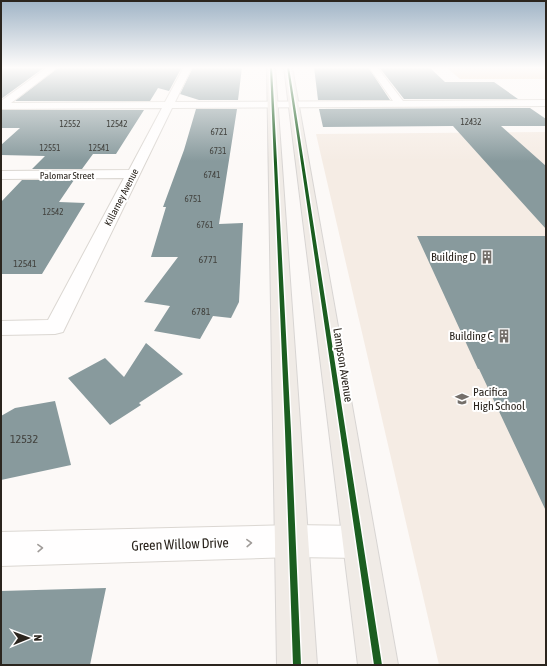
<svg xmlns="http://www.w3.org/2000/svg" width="547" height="666" font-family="'Asap Condensed',sans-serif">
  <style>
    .built { fill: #f5ece4 }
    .green { fill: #f0dbc6 }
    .building { fill: #889a9d }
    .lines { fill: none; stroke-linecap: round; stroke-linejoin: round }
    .minor-casing { stroke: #dbd7d2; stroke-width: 2 }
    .major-casing { stroke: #d8d5d3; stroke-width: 2 }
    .minor { fill: #fffefe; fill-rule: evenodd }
    .major { fill: #f0ebe6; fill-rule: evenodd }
    .cycleway-casing { stroke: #fff; stroke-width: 3 }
    .cycleway { fill: #1b5e20; fill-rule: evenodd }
    .oneway { stroke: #a09c99 }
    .labels { text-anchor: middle; stroke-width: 4; stroke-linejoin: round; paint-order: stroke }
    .far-number-label { font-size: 9px; fill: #42423e }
    .far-street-label { font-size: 10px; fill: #2b251e; stroke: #fff }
    .number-label { font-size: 10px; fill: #42423e }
    .poi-label { font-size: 12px; fill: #2b251e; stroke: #fff; text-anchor: end }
    .street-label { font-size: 12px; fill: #2b251e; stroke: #fff }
    .near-number-label { font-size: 12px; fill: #42423e }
    .near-street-label { font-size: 14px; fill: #2b251e; stroke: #fff }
  </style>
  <rect width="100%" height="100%" fill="#fcf9f7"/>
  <!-- built -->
  <path class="built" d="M546 132V665H439L316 134Z"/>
  <!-- green -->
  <path class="green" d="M446 67H546V79H460Z"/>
  <!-- building -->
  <path class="building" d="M1 67H45L1 99Z
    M59 67H182L169 91 158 88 150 101H15Z
    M193 67H242L238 100H199L180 94Z
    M314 67H368L390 100H318Z
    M379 67H429L445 82H494L518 99H404Z
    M530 108 546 119V126H501L546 166V229L453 126 323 127 319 109Z
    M196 109H237L219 224 243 223 239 302 231 318 213 316 200 339 154 331 170 306 144 302 178 257H151L166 207H163L184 150Z
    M1 110H144L116 154H93L82 169H32L45 156 1 155V145L20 128H1Z
    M22 180H74L59 202 85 203 42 274H1V202Z
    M417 236H546V511L479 369H478Z
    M146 343 183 374 139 403 141 405 110 425 68 378 105 358 124 377Z
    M55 401 71 465 1 480V416L15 408Z
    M106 588 90 665H1V591Z"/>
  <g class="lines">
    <!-- minor casing -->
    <g class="minor-casing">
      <path id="minor" d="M48 67H58L11 103 165 102 184 67H192L175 102 393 101 369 67H377L403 101 546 100V106L172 108 63 332 55 334 1 335V321L48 320 124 178 1 179V171L129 170 162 108 1 109V101Z
        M293 525 360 526 372 530 376 542 372 554 360 558 293 557 1 566V532Z"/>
    </g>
    <!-- major casing -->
    <g class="major-casing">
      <path id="major" d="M267 67H275L317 665H277Z
        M284 67H292L398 665H358Z"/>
    </g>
    <!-- minor -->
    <use href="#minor" class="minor"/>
    <!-- major -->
    <use href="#major" class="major"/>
    <!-- cycleway casing -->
    <g class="cycleway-casing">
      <path id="cycleway" d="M270 67H272L291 431 301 665H293L285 431Z
        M287 67H289L382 665H374Z"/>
    </g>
    <!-- cycleway -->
    <use href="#cycleway" class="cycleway"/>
  </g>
  <!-- one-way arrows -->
  <defs><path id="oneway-chevron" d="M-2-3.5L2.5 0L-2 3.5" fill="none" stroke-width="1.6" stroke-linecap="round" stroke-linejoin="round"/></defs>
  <g class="oneway">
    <use href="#oneway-chevron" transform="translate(249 543) rotate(-2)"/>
    <use href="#oneway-chevron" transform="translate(40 548) rotate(-2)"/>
  </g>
  <!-- sky -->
  <linearGradient id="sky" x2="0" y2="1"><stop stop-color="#a0b4c6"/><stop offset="0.42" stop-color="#fefcfb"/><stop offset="1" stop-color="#fefcfb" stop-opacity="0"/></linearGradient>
  <rect width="547" height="161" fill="url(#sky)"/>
  <!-- icons -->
  <defs>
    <g id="building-bare" transform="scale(1.08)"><path d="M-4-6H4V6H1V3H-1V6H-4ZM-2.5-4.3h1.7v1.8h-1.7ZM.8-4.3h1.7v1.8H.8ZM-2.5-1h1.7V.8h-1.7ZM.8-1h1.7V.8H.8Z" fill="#746f6a" stroke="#fff" stroke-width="2.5" paint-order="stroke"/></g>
    <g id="school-bare" transform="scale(1.08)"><path d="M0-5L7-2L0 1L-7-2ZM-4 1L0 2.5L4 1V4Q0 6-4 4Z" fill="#746f6a" stroke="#fff" stroke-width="2.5" paint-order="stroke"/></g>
  </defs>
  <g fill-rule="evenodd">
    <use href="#building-bare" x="487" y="257"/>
    <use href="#building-bare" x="504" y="336"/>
    <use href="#school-bare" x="462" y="399"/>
  </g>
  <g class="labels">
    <!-- far-number labels -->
    <g class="far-number-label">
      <text x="471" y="125">12432</text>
      <text x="70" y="127">12552</text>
      <text x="117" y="127">12542</text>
      <text x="219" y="135">6721</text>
      <text x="50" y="151">12551</text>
      <text x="99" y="151">12541</text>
      <text x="218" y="154">6731</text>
      <text x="212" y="178">6741</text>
      <text x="193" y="202">6751</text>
      <text x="53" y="215">12542</text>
      <text x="205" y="228">6761</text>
    </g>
    <!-- far-street labels -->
    <g class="far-street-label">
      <text x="67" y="179">Palomar Street</text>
      <text transform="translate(121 197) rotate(-63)" y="4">Killarney Avenue</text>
    </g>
    <!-- number labels -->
    <g class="number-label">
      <text x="208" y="263">6771</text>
      <text x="25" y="267">12541</text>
      <text x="201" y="315">6781</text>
    </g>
    <!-- poi labels -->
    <g class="poi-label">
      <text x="476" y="261">Building D</text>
      <text x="493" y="340">Building C</text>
      <text x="473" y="396" text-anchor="start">Pacifica<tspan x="473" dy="14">High School</tspan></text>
    </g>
    <!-- street labels -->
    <g class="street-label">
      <text transform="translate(343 365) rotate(81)" y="4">Lampson Avenue</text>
    </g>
    <!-- near-number labels -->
    <g class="near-number-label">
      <text x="24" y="443">12532</text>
    </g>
    <!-- near-street labels -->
    <g class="near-street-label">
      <text transform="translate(180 544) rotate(-2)" y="5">Green Willow Drive</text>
    </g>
  </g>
  <!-- border -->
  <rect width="547" height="666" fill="none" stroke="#2b251e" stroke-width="4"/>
  <!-- north arrow -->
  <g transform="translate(28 638) rotate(89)" stroke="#ffffff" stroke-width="3" paint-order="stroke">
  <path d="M0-3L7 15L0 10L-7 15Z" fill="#2b251e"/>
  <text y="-6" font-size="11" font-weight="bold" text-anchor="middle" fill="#2b251e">N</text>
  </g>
</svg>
